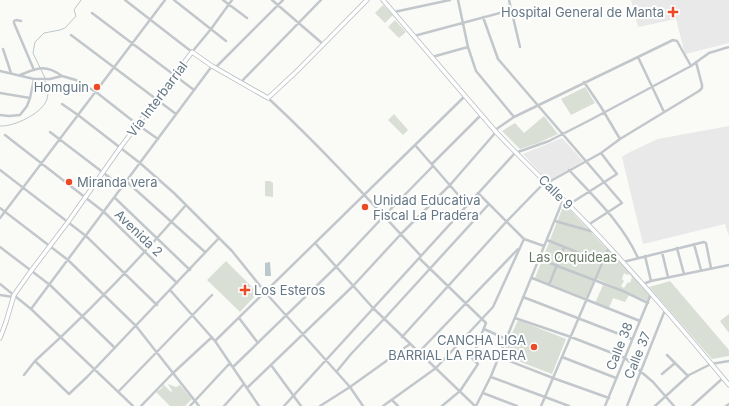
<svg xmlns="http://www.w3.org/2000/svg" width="729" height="406" font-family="Inter,sans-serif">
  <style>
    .built { fill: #e8e9e8 }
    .green { fill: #dadfd6; fill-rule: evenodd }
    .water { fill: #bac8cb }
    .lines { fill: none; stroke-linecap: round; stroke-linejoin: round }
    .stream { stroke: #bac8cb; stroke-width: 1 }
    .secondary-casing { stroke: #b7bdc2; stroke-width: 5 }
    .street { stroke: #c2c7cb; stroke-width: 2.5 }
    .secondary { stroke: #fff; stroke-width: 3.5 }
    .poi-dot { fill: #ec4925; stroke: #fff; stroke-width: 1.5 }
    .labels { text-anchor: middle; stroke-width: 4; stroke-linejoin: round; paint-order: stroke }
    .poi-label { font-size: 13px; fill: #637784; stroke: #fff; text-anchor: end }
    .street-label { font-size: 13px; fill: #637784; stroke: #fff }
    .park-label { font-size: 13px; fill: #687a63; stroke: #fff }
  </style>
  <rect width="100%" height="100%" fill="#fafaf7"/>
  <!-- built -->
  <path class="built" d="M631 0H729V43L685 54 676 19 638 27Z
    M729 126V236L725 224 643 244 622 157 630 152 658 139Z
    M562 138 583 161 548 181 523 154Z"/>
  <!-- green -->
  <path class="green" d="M383 5 393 15 385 23 375 13Z
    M395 20 406 32 399 38 388 27Z
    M585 87 595 103 571 115 561 99Z
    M394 114 408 130 403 135 388 120Z
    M544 116 558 134 538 143 520 149 502 131 515 123 524 133Z
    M265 181H270L273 183V197L265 196Z
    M564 204 607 249 586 298 535 278Z
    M609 249 651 293 648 301 595 278ZM624 273 627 275 629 274 632 277 630 283 628 282 624 288 621 286 624 281 622 279Z
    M226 261 258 293 240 312 207 280Z
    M596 279 629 295 625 302 613 298 609 308 595 303 603 285 595 281Z
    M670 281 729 350V356L712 359 649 287Z
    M729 314V333L720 321Z
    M518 320 566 339 552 374 502 355Z
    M163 384 171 392 172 391 168 384 176 387 179 386V384L192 399 185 406H170L156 392 162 388Z"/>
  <!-- water -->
  <path class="water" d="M270 262 271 276H265V263Z"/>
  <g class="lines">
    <!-- stream -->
    <path class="stream" d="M45 78 33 53 35 42 44 33 60 30 65 28 76 16 74 10 81 0
      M0 126C14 127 43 113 47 99 49 93 47 87 45 81"/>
    <!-- secondary casing -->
    <g class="secondary-casing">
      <path id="secondary" d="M383 0 496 132C529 167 564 199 597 234 642 282 686 333 729 385
        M0 338 6 322 14 295 31 271 68 222 120 148 192 52 212 66 268 98 297 71 367 0"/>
    </g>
    <!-- street -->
    <path class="street" d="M125 0 192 52 211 29 232 0
      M174 0 226 41
      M223 0 247 18
      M272 0 323 44
      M458 0 468 47 476 71 514 117
      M509 0 520 47
      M394 12 450 0
      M92 13 194 90
      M483 17 498 59 622 203 588 225
      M21 21 16 20 14 21V23L34 70
      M71 35 176 114
      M414 36 511 10
      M3 49 11 73
      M432 57 468 47
      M638 57 664 112
      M215 68 283 0
      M0 71 34 79H50L62 76 76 80 96 92 138 125 158 139
      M20 75C38 68 45 64 62 76
      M241 82 321 0
      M584 82 601 107 620 139
      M0 93 30 98 27 106 20 115 9 116 0 115
      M30 98 34 79
      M268 98C322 148 371 202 421 256
      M62 104 78 115 140 163 174 193 232 251 265 292 350 387 320 406
      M495 130 514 117 673 40 677 41 691 66
      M50 132 122 187
      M5 135 104 212 177 283
      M415 145 467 205
      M432 164 481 115
      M0 170 86 236 157 305
      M569 170C594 197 623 224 638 258
      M126 181 205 252
      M547 183 601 153 620 139 699 91 702 88V85L696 62
      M478 193 524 239 544 246
      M115 198 190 270
      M186 205C139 260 88 313 35 361L69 394 87 377 219 238
      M568 205 617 174 601 153
      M0 208 68 260 136 326 199 406
      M0 218 165 0
      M555 221 594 232
      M547 240 602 262
      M315 243 373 308 475 406
      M694 244 701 270
      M0 247 50 285 115 348
      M677 248 684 274
      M662 252 668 277
      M645 256 651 281
      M419 258 486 323 472 358 478 364 460 391 442 406
      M539 259 623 291 648 303
      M623 262 704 242 706 243 711 268
      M532 278 640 321
      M0 284 31 309 133 406
      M643 284 651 281 729 265
      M549 285 564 247
      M170 290 215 341 259 406
      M0 295 13 297
      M523 297 632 339
      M31 309 212 66
      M239 318 258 343
      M515 318 571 337 625 358 653 382 674 406
      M484 329 506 339
      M402 337 507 221 545 182
      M215 341 465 96
      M419 352 518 249
      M667 355 688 376
      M562 357 616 378
      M271 365 301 406
      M233 367 337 266 384 216 433 166
      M337 371 351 354 384 319 489 204
      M662 374 675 363
      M24 375 35 361
      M491 377 545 397 553 378 499 357
      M247 388 353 286 401 234 450 185 496 132
      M118 392 212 295
      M483 393 517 406
      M609 398 553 378 609 247
      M392 400 398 406
      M141 406 172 374 212 337
      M190 406 230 363
      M224 406 244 384
      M284 406 515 153 549 141 592 119 691 66 709 53 729 47
      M363 406 350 387 410 344
      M383 406 436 368 493 307 524 239
      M476 406 491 376 563 200
      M541 406 545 397 569 406
      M605 406 651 294
      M627 406 665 310
      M655 406 689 375 711 364 729 361
      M692 406 723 378
      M726 406 729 404"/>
    <!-- secondary -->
    <use href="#secondary" class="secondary"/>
  </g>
  <!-- markers -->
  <g class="poi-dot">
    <path d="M671 6h4v4h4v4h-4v4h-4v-4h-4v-4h4z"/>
    <circle cx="97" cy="87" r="4"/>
    <circle cx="69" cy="182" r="4"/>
    <circle cx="365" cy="207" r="4"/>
    <path d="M243 284h4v4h4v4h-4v4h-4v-4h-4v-4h4z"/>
    <circle cx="534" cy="347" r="4"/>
  </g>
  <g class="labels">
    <!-- poi labels -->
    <g class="poi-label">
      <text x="664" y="17">Hospital General de Manta</text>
      <text x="89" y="92">Homguin</text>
      <text x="77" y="187" text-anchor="start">Miranda vera</text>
      <text x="373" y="205" text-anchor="start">Unidad Educativa<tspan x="373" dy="15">Fiscal La Pradera</tspan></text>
      <text x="254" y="295" text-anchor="start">Los Esteros</text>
      <text x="526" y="345">CANCHA LIGA<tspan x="526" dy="15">BARRIAL LA PRADERA</tspan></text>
    </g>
    <!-- street labels -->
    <g class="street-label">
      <text transform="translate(157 99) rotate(-53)" y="5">Vía Interbarrial</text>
      <text transform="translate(556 192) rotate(45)" y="5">Calle 9</text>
      <text transform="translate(139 233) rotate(44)" y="5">Avenida 2</text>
      <text transform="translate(619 346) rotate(-68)" y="5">Calle 38</text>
      <text transform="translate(637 355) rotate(-68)" y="5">Calle 37</text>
    </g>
    <!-- park labels -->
    <g class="park-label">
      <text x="573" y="262">Las Orquideas</text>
    </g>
  </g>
</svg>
